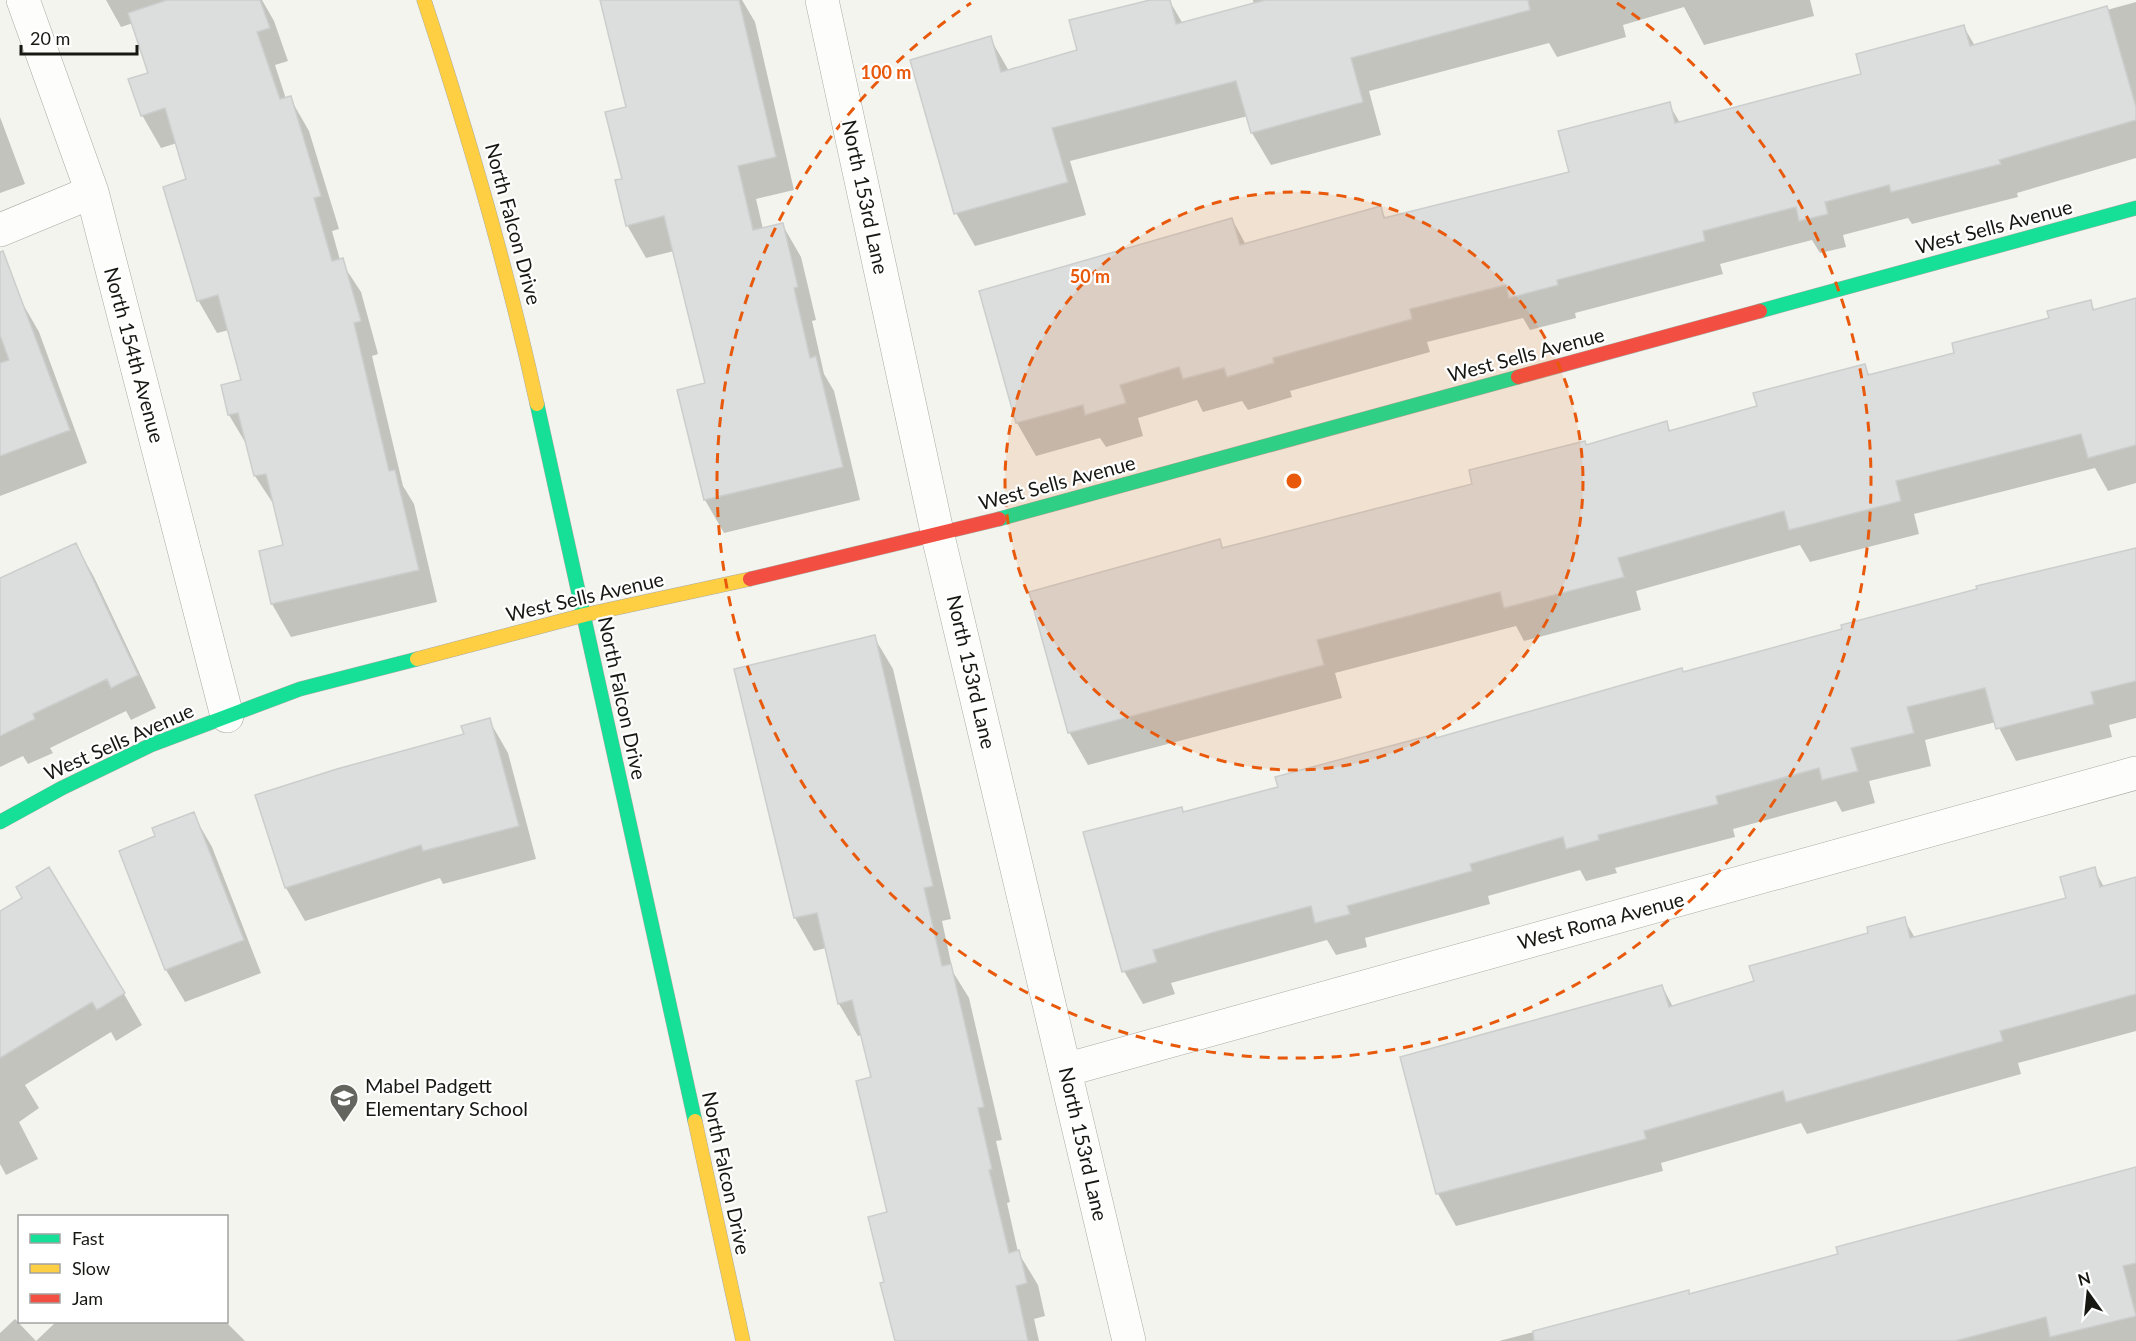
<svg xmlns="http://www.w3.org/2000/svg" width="2136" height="1341" font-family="Lato,sans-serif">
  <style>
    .shadow { fill: #0003 }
    .building { fill: #dbdedd; stroke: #cbcecd; stroke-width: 1.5 }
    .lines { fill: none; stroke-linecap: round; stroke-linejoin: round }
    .street-casing { stroke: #aaaaa5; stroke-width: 34 }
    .fast-casing { stroke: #aaaaa5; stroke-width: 15 }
    .slow-casing { stroke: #aaaaa5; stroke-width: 15 }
    .jam-casing { stroke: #aaaaa5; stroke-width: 15 }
    .street { stroke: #fdfdfc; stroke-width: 33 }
    .fast { stroke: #16e098; stroke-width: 14 }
    .slow { stroke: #ffcf43; stroke-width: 14 }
    .jam { stroke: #f24e42; stroke-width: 14 }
    .ring { fill: none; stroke: #e8590c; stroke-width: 3; stroke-dasharray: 10 8 }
    .labels { text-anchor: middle; stroke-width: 4.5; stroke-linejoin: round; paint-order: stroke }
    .street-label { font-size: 20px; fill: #181813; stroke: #fff }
    .poi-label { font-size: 20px; fill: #181813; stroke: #fff; text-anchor: start }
    .centre { fill: #e8590c; stroke: #fff; stroke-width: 3 }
    .ring-label { font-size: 18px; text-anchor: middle; font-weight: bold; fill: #e8590c; stroke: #fff; stroke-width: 4.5; stroke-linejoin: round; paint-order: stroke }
  </style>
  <rect width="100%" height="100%" fill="#f3f4ed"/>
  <!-- shadow -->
  <path class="shadow" d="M106 0H262L274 21 288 61 275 65 286 99 290 98 309 131 339 229 332 231 340 260 361 292 378 354 372 356 403 486 414 504 437 602 291 637 272 604 261 552 285 546 276 508 255 476 248 447 229 415 243 381 229 330 217 333 198 300 188 180 177 143 161 148 142 115 150 74 133 23 121 27Z
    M602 0H742L755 22 794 190 756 199 763 229 782 224 801 257 816 320 812 321 824 374 834 391 860 500 724 533 705 500 679 391 707 384 674 251 646 258 627 225 624 180 628 108Z
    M1156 0H1169L1183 24 1254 5 1253 0H1810L1814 16 1704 45 1684 7 1623 25 1626 37 1557 57 1549 43 1369 91 1381 135 1271 165 1252 133 1248 116 1070 161 1086 215 975 246 956 213 990 38 1009 71 1079 51Z
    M2136 2V158L2017 193 2018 197 1912 224 1908 218 1843 235 1846 247 1820 253 1812 240 1720 264 1723 274 1575 313 1576 318 1530 330 1523 318 1427 342 1430 352 1290 391 1292 397 1248 410 1242 401 1203 412 1197 400 1138 418 1143 436 1106 447 1100 438 1036 456 1017 423 981 292 1232 219 1246 245 1380 208 1386 219 1571 173 1669 104 1680 123 1863 75 1964 27 1975 46Z
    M0 117 25 184 0 193Z
    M20 299 39 332 87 463 0 496V306Z
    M2136 299V483L2108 491 2095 468 1914 514 1919 534 1810 562 1800 545 1636 591 1641 610 1524 641 1516 626 1335 673 1342 698 1088 765 1069 732 1219 541 1224 549 1474 485 1586 446 1666 423 1671 432 1758 407 1864 365 1870 376 1956 354 2051 319 2090 302 2095 311Z
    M76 545 94 577 156 708 131 720 126 711 50 748 53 753 28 764 23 756 0 767V584Z
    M2136 549V718L2109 725 2112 737 2016 761 1996 722 1925 740 1931 766 1869 781 1875 803 1842 812 1836 801 1733 829 1735 837 1615 868 1617 873 1586 881 1580 870 1488 896 1490 904 1365 938 1367 947 1336 955 1327 940 1171 983 1175 994 1143 1004 1124 971 1184 814 1280 788 1436 739Z
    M874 637 893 669 951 919 942 921 953 972 969 998 1002 1140 996 1141 1010 1202 1007 1203 1018 1252 1038 1285 1045 1316 1034 1319 1039 1341H896L888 1213 873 1078 862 1035 858 1036 839 1004 826 948 814 951 795 918 736 670Z
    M489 720 508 753 536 859 443 884 440 878 305 921 286 888 257 796 465 736Z
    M193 814 212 847 261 973 185 1002 166 970 120 852 157 837Z
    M2094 869 2104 887 2136 878V1031L2018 1063 2021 1074 1807 1134 1801 1123 1661 1163 1663 1171 1456 1226 1438 1194 1401 1058 1662 986 1673 1007 1755 982 1904 919 1915 938 2068 899Z
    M0 914 124 994 142 1025 116 1041 111 1032 25 1085 39 1108 19 1122 38 1159 6 1175 0 1164Z
    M2136 1169V1341H1499L1688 1292 1690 1295 1839 1255Z
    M15 1319 36 1341 56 1322H226L245 1341H0V1333Z"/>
  <!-- building -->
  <path class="building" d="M167 0H260L270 28 257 32 280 99 291 96 321 196 314 198 332 261 343 258 361 321 354 323 389 471 395 470 419 570 271 604 259 551 283 545 266 474 254 476 238 413 228 415 221 385 241 380 218 295 197 301 163 187 186 179 165 108 141 116 128 79 148 73 128 13Z
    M600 0H739L776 157 738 166 753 230 783 223 798 287 794 288 810 358 816 356 843 467 704 500 677 390 705 383 664 216 626 226 615 180 622 179 605 112 626 107Z
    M1150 0H1170L1176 24 1265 0H1528L1530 10 1351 58 1363 102 1251 133 1236 81 1052 128 1068 182 954 214 910 60 991 36 1001 72 1077 50 1069 20Z
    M2107 6 2136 107V120L1999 160 2001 164 1891 192 1889 185 1825 202 1828 214 1799 221 1796 207 1703 231 1705 241 1557 280 1558 285 1509 298 1506 285 1410 309 1412 319 1273 358 1274 363 1227 377 1224 368 1183 379 1179 367 1120 385 1126 403 1085 415 1083 405 1016 423 979 291 1232 218 1240 245 1381 206 1384 218 1569 172 1558 131 1670 102 1675 123 1861 74 1856 54 1964 25 1970 46Z
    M3 251 70 430 0 456V363L9 360 0 335V252Z
    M2136 298V445L2088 458 2081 434 1896 481 1901 501 1789 530 1784 511 1618 558 1624 577 1504 608 1500 592 1317 640 1324 665 1068 733 1029 592 1220 539 1222 548 1472 484 1469 470 1585 441 1586 445 1667 421 1669 431 1757 406 1753 393 1865 364 1868 375 1954 353 1952 343 2049 318 2047 311 2091 300 2093 310Z
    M76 543 138 675 111 688 107 679 33 714 35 719 0 736V578Z
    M2136 548V681L2091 692 2094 704 1996 729 1985 688 1907 707 1914 733 1851 748 1858 771 1822 780 1819 768 1716 796 1718 804 1598 835 1599 840 1566 849 1563 837 1470 864 1472 871 1347 906 1350 914 1315 923 1311 906 1218 931 1153 950 1157 962 1122 972 1083 832 1182 807 1183 812 1278 787 1275 777 1435 734 1436 738 1682 668 1683 672 1842 629 1841 625 1977 589 1976 586Z
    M875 635 933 886 924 888 942 966 951 964 984 1107 978 1108 992 1169 989 1170 1009 1253 1019 1250 1027 1283 1016 1286 1028 1341H895L880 1283 884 1282 868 1217 887 1212 856 1081 871 1077 852 1000 838 1004 817 913 794 918 734 669Z
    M490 718 519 826 423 851 421 845 285 888 255 795 337 769 464 734 461 726Z
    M194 812 244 940 165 970 119 851 155 836 152 828Z
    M49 867 125 993 97 1010 92 1002 0 1058V911L22 898 16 887Z
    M2095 867 2100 887 2136 877V994L2000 1031 2003 1041 1786 1102 1783 1091 1644 1131 1646 1139 1436 1194 1400 1057 1662 985 1669 1007 1754 981 1749 966 1868 933 1867 927 1905 917 1910 938 2066 898 2060 877Z
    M2136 1167V1263L2123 1266 2136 1316 2050 1337 2046 1317 1955 1341H1534L1533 1331 1689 1290V1294L1838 1254 1836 1247Z"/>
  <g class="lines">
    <!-- street casing -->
    <g class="street-casing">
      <path id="street" d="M23 0 92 192 227 716
        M822 0 938 536 1129 1341
        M0 230 92 192
        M1065 1070 2136 773"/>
    </g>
    <!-- fast casing -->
    <g class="fast-casing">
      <path id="fast" d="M1760 311 2136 208
        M537 404 695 1121
        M999 519 1518 377
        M0 822 62 788 151 745 300 689 417 659"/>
    </g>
    <!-- slow casing -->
    <g class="slow-casing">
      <path id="slow" d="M424 0C468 133 507 267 537 404
        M417 659 584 615 750 579
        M695 1121 743 1341"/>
    </g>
    <!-- jam casing -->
    <g class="jam-casing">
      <path id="jam" d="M1518 377 1760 311
        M750 579 999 519"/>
    </g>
    <!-- street -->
    <use href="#street" class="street"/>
    <!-- fast -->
    <use href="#fast" class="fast"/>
    <!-- slow -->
    <use href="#slow" class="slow"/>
    <!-- jam -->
    <use href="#jam" class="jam"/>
  </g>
  <!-- distance rings -->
  <circle cx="1294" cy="481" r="289" fill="#e8590c" fill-opacity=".12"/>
  <g class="ring">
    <circle cx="1294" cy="481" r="289"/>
    <path d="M1617 3A577 577 0 1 1 971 3"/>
  </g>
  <!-- icons -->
  <defs>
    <g id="school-pin" transform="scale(1.5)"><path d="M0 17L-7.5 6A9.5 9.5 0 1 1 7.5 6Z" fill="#65655f" stroke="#fff"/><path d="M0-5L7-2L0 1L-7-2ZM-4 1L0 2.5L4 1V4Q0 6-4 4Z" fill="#fff"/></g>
  </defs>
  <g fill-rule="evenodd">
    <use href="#school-pin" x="344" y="1098"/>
  </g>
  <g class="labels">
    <!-- street labels -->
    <g class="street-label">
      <text transform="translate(865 197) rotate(78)" y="7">North 153rd Lane</text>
      <text transform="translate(513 224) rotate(75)" y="7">North Falcon Drive</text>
      <text transform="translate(1994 227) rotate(-15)" y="7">West Sells Avenue</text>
      <text transform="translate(134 355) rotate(75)" y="7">North 154th Avenue</text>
      <text transform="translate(1526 355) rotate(-15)" y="7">West Sells Avenue</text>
      <text transform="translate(1057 483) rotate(-15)" y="7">West Sells Avenue</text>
      <text transform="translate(585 597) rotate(-13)" y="7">West Sells Avenue</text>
      <text transform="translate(971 672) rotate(77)" y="7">North 153rd Lane</text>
      <text transform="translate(622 698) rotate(78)" y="7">North Falcon Drive</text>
      <text transform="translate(119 742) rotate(-24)" y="7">West Sells Avenue</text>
      <text transform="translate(1601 921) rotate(-15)" y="7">West Roma Avenue</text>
      <text transform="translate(1083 1144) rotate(77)" y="7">North 153rd Lane</text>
      <text transform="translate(726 1173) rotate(78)" y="7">North Falcon Drive</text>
    </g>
    <!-- poi labels -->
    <g class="poi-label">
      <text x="365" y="1093">Mabel Padgett<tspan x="365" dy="23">Elementary School</tspan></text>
    </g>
  </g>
  <circle cx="1294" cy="481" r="9" class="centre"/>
  <g class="ring-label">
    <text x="886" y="79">100 m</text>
    <text x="1090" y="283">50 m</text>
  </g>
  <!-- legend -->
  <rect x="18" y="1215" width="210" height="108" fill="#ffffff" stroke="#a3a3a1" stroke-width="1.5"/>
  <rect x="30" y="1234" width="30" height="9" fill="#16e098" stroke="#a3a3a1" stroke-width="1.5"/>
  <text x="72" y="1245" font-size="18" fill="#181813">Fast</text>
  <rect x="30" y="1264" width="30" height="9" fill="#ffcf43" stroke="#a3a3a1" stroke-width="1.5"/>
  <text x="72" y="1275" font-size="18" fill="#181813">Slow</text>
  <rect x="30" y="1294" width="30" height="9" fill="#f24e42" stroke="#a3a3a1" stroke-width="1.5"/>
  <text x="72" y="1305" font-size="18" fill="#181813">Jam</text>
  <!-- north arrow -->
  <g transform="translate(2088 1293) rotate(345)" stroke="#ffffff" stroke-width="4.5" paint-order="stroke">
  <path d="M0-4.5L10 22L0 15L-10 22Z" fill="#181813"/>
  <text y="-9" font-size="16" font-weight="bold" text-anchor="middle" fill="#181813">N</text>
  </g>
  <!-- scale -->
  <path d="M21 45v9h116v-9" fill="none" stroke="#181813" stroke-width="3"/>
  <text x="30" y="45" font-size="18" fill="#181813" stroke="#ffffff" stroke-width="4.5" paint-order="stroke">20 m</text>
</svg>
